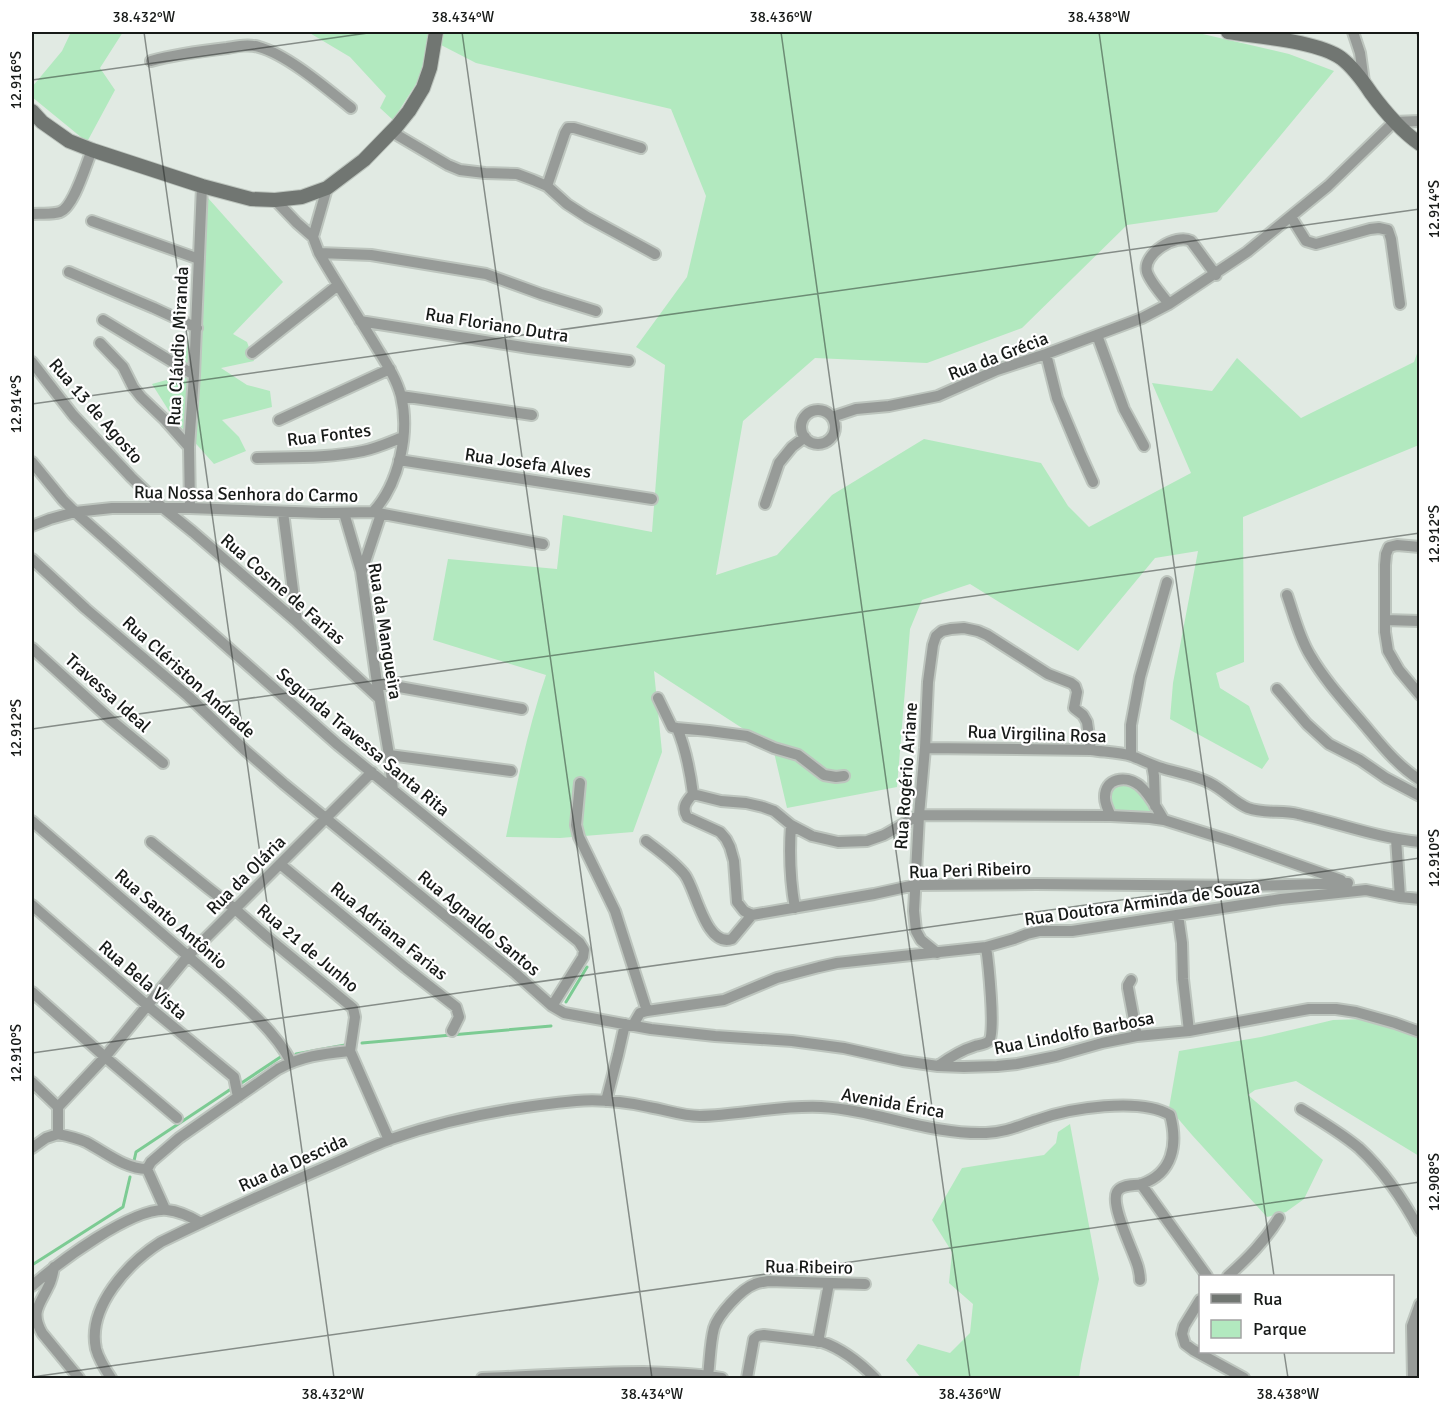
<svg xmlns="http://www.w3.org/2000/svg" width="1451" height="1410" font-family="Signika,sans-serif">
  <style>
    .green { fill: #b2e9bf }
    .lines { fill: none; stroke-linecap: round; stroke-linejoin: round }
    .stream { stroke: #7ccb93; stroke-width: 3 }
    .minor-casing { stroke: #bdc5be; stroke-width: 14 }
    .secondary-casing { stroke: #bdc5be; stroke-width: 16 }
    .minor { stroke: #979b98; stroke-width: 10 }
    .secondary { stroke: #717672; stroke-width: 14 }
    .ticks { fill: none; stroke: #171a18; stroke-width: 1.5; stroke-opacity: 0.45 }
    .labels { text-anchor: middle; stroke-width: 4.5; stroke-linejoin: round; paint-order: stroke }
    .street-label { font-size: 18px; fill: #171a18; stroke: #fff }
    .neatline { fill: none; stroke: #171a18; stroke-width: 2 }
    .ticks-label { font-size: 15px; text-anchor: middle; fill: #171a18 }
  </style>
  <rect width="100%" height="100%" fill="#e1eae3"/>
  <!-- green -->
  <path class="green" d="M71 32H123L100 68 115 90 87 142 32 97V87L62 51Z
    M308 32H1194L1289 54 1334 71 1217 212 1127 225 1022 328 927 363 815 358 743 421 716 575 777 555 832 495 924 439 1041 463 1068 506 1089 527 1191 473 1152 383 1212 391 1237 358 1301 418 1414 362 1419 348V445L1243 517 1244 662 1216 673 1220 688 1249 706 1269 759 1262 769 1170 719 1173 683 1198 551 1155 558 1078 651 970 584 922 600 910 629 897 787 787 808 773 748 654 671 662 752 633 832 560 838 506 837C517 783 528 728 546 675L433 640 448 559 557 569 563 515 652 532 665 365 636 347 687 277 706 196 671 109 476 63 441 45 393 120 380 108 386 96 350 57Z
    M208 198 283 282 233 334 247 342 254 361 221 368 247 385 270 391 272 407 222 420 239 437 246 451 214 464 174 419 152 384 181 376 204 266Z
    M1117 782 1135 786 1158 815 1114 813 1109 806 1111 785Z
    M1363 1019 1419 1035V1156L1296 1081 1255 1090 1248 1095 1323 1160 1304 1199 1286 1212 1267 1217 1192 1135 1169 1108 1179 1051 1261 1037 1333 1020Z
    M1070 1124 1099 1279 1081 1364 1079 1378H921L906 1360 918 1344 950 1353 970 1333 973 1304 949 1283 952 1252 932 1220 962 1168 1044 1155 1056 1143 1058 1132Z"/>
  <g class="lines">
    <!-- stream -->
    <path class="stream" d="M566 1002 587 967
      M362 1043 551 1026
      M296 1054 345 1045
      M240 1084 282 1056
      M134 1161 136 1152 231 1089
      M32 1265 123 1207 130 1177"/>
    <!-- minor casing -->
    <g class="minor-casing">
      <path id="minor" d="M1353 32 1360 53 1364 82
        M151 61C176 54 201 51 227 48 238 46 249 44 259 47 288 55 327 89 351 108
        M392 132 448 165 460 170 485 173 517 174 533 180 547 186 567 204 587 217 655 254
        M547 186 565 133 568 128H574L641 148
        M32 214C40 213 51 215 60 212 74 207 86 164 92 150
        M1291 217 1306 241 1316 244 1370 229 1379 228 1388 230 1391 239 1400 304
        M92 221 199 259
        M313 237 327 188
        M319 253 371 255 486 274 541 294 596 311
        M69 272 154 308 197 328
        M1169 304C1163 296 1150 282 1147 272 1142 254 1176 233 1191 241L1216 275
        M103 320 194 375
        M360 321 529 348 629 361
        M1097 335 1124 409 1144 446
        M100 343 123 367 133 387 141 397 165 420 189 447
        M252 353 338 285
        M1046 354 1057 398 1080 453 1093 482
        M32 362 73 415 131 477 162 507 193 532 297 622 379 698
        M401 396 532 415
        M801 427a17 17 0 1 1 34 0a17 17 0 1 1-34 0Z
        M832 417 856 409 889 406 938 396 997 370 1046 354 1142 318 1169 304 1247 252 1328 186 1394 122 1420 121
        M279 420 390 369
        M257 458C292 457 329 458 363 451 377 448 390 442 403 437
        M399 460 652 499
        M32 462 63 500 75 512 338 745 579 942 584 950 583 957 552 1006
        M765 504 779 463 792 447 805 437
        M190 508 189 447 194 375 202 186
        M283 512 297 622
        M373 512 543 544
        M344 513 361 571 377 683 389 755
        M32 526 50 519 75 512 112 508H190L322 513 373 512C399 484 410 433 401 396 396 377 384 360 374 343 356 313 337 284 319 253L313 237 297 223 275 200
        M1420 547 1397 545 1389 547 1386 554 1385 565V632L1388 651 1399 670 1420 695
        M32 559 86 609 188 696 246 751 284 784 515 973 552 1006 564 1013 651 1029 715 1036 792 1041 844 1048 903 1061 938 1066 964 1067 997 1066 1017 1064 1056 1056 1102 1043 1137 1036 1189 1031 1309 1009H1336L1356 1012 1395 1023 1420 1032
        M362 571 381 514
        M1287 595C1294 615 1299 637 1310 655 1324 679 1343 700 1361 721 1379 742 1396 765 1420 780
        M1385 620 1420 621
        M32 648 111 720 163 763
        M377 683 522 709
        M1277 689 1307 724 1329 744 1360 760 1386 778 1420 796
        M658 698 672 727 677 728C686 749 690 771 693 794
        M677 728 709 731 747 736 774 748 798 755 824 775 836 777 844 776
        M925 748 1091 750C1105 752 1119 752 1132 756 1142 760 1152 765 1162 768 1178 773 1195 775 1210 783 1224 790 1235 803 1248 808 1265 814 1282 810 1298 814 1339 823 1378 838 1420 842
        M1131 756V725L1140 677 1167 582
        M1152 765 1154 776 1155 806
        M580 783 576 825 579 837 615 911 647 1011
        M393 790 389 755 511 771
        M693 794C687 801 681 807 687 817L720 832 726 839 730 847 734 861 737 902 744 911 752 915 874 894 915 885 1036 884 1250 886 1348 883
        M693 794 721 801 746 803 763 807 774 811 791 825 812 836 838 842 867 841 884 835 919 815 1111 816 1150 818 1164 820 1231 841 1341 880
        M1111 816C1108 810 1105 804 1105 798 1104 778 1126 775 1139 785 1150 794 1157 809 1164 820
        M32 821C89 871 147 920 204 970 233 996 273 1027 291 1062
        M791 825C789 853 790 880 795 908
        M1396 839 1400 897
        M646 841C659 851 675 862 685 875 696 890 706 948 732 939L752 915
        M151 842 208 888 235 909 267 937 353 1008 355 1017 350 1051
        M280 864 406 968 456 1007 459 1017 452 1031
        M32 905 148 1006 234 1077 238 1097
        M1178 915 1182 943 1183 979 1189 1031
        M937 953 921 940 916 931 914 911 919 815 925 748 928 682 933 645 936 636 942 631 951 629 964 628 978 631 987 635 1048 674 1071 683 1075 686 1077 692 1074 708 1083 715 1087 722 1091 750
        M1131 980 1128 985V988L1137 1036
        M32 992 105 1057 177 1118
        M633 1025 640 1013 647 1011 724 1000 777 978 819 967 837 963 986 947 1014 939 1027 934 1040 931H1072L1281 899 1366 890 1400 897 1420 899
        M350 1051 389 1140
        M938 1066C949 1058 962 1050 975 1046 979 1045 986 1044 989 1041 996 1034 988 960 986 947
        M32 1082 58 1107V1134
        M606 1101 618 1055 625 1024
        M58 1107 105 1057 188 956 372 772
        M1301 1109C1321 1121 1341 1133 1359 1148 1384 1171 1404 1201 1420 1231
        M58 1134C68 1136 77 1138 86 1142 105 1152 125 1169 147 1169
        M32 1148 46 1138 58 1134
        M147 1169 151 1162 179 1138 278 1069C302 1056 323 1054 350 1051
        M147 1169 165 1209
        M1141 1184 1207 1276
        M54 1267C53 1273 52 1279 49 1285 40 1305 30 1311 42 1333L79 1378
        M1228 1276C1248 1258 1264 1242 1279 1218
        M32 1286C58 1263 132 1207 167 1210 179 1211 191 1217 201 1223
        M1200 1300 1184 1326 1182 1334 1185 1344 1193 1350 1244 1378
        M818 1342 829 1283
        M708 1376C710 1360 710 1343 714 1328 718 1315 741 1289 755 1284 759 1282 764 1282 769 1281L865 1284
        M111 1378C105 1369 99 1360 96 1349 87 1307 128 1263 161 1242 216 1215 272 1190 328 1166 349 1157 370 1147 391 1139 451 1118 513 1107 576 1101 599 1099 626 1102 649 1107 667 1110 682 1116 700 1116 740 1115 780 1105 821 1107 876 1110 930 1135 986 1133 1007 1132 1018 1126 1037 1120 1069 1108 1140 1097 1170 1115 1178 1144 1173 1173 1142 1184 1135 1186 1121 1184 1117 1192 1110 1206 1134 1252 1138 1267 1139 1271 1140 1276 1140 1280
        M482 1378C536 1376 590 1372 644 1372 670 1373 697 1373 722 1378
        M747 1378 754 1339 758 1336 764 1335 822 1342C843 1349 860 1363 875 1378
        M1413 1378 1412 1326 1420 1304"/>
    </g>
    <!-- secondary casing -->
    <g class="secondary-casing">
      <path id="secondary" d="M1228 32C1258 37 1317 41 1341 58 1353 67 1363 81 1371 93 1385 112 1400 130 1420 144
        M32 111 42 122 69 141 92 150 202 186 251 199 275 200 302 197 327 188 364 160 397 126 409 111 423 88 430 68 436 32"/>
    </g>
    <!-- minor -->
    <use href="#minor" class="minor"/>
    <!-- secondary -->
    <use href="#secondary" class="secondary"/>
  </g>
  <!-- ticks -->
  <path class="ticks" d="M144 32 334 1378M462 32 652 1378M781 32 970 1378M1099 32 1274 1276M1417 32 1420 49M32 80 375 32M32 404 1420 209M32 729 1420 533M32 1053 1420 858M1284 1352 1288 1378M32 1377 1420 1182"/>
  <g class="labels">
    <!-- street labels -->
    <g class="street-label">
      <text transform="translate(497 325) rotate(9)" y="6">Rua Floriano Dutra</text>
      <text transform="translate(178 346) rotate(-87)" y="6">Rua Cláudio Miranda</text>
      <text transform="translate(998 356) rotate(-21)" y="6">Rua da Grécia</text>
      <text transform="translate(96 411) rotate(49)" y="6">Rua 13 de Agosto</text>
      <text transform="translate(329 435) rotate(-7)" y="6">Rua Fontes</text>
      <text transform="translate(528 463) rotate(8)" y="6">Rua Josefa Alves</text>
      <text transform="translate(246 494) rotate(1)" y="6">Rua Nossa Senhora do Carmo</text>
      <text transform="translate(283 589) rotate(41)" y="6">Rua Cosme de Farias</text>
      <text transform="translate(385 631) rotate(81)" y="6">Rua da Mangueira</text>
      <text transform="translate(189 677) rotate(42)" y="6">Rua Clériston Andrade</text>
      <text transform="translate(108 693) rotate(42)" y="6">Travessa Ideal</text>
      <text transform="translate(1037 734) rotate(2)" y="6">Rua Virgilina Rosa</text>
      <text transform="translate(363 742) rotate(40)" y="6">Segunda Travessa Santa Rita</text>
      <text transform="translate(906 776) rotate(-86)" y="6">Rua Rogério Ariane</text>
      <text transform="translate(970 870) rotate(-2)" y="6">Rua Peri Ribeiro</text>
      <text transform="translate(246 875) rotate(-45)" y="6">Rua da Olária</text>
      <text transform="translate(1142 903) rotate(-8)" y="6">Rua Doutora Arminda de Souza</text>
      <text transform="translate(171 919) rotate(41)" y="6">Rua Santo Antônio</text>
      <text transform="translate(479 923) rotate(40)" y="6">Rua Agnaldo Santos</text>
      <text transform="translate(389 931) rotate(39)" y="6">Rua Adriana Farias</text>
      <text transform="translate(308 948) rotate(40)" y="6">Rua 21 de Junho</text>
      <text transform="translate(143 980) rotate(41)" y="6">Rua Bela Vista</text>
      <text transform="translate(1074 1033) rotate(-11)" y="6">Rua Lindolfo Barbosa</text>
      <text transform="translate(893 1103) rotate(10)" y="6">Avenida Érica</text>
      <text transform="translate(293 1163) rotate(-24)" y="6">Rua da Descida</text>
      <text transform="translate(809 1267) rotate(1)" y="6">Rua Ribeiro</text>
    </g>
  </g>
  <!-- border -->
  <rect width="1451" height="1410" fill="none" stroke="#ffffff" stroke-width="66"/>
  <!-- legend -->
  <rect x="1199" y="1275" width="195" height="78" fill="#ffffff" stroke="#a2a3a3" stroke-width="1.5"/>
  <rect x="1211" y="1294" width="30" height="9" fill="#717672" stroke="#a2a3a3" stroke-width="1.5"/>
  <text x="1253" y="1305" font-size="18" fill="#171a18">Rua</text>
  <rect x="1211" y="1320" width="30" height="18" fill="#b2e9bf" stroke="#a2a3a3" stroke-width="1.5"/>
  <text x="1253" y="1335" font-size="18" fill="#171a18">Parque</text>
  <rect x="33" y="33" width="1385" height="1344" class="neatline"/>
  <g class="ticks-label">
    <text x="144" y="22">38.432°W</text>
    <text x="463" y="22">38.434°W</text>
    <text x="781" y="22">38.436°W</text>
    <text x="1099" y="22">38.438°W</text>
    <text transform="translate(16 80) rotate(-90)" y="5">12.916°S</text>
    <text transform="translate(1434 209) rotate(-90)" y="5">12.914°S</text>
    <text transform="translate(16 404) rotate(-90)" y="5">12.914°S</text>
    <text transform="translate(1434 534) rotate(-90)" y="5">12.912°S</text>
    <text transform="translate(16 728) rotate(-90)" y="5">12.912°S</text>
    <text transform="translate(1434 858) rotate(-90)" y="5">12.910°S</text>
    <text transform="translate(16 1053) rotate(-90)" y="5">12.910°S</text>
    <text transform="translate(1434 1182) rotate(-90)" y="5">12.908°S</text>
    <text x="333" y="1399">38.432°W</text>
    <text x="652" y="1399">38.434°W</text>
    <text x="970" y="1399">38.436°W</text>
    <text x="1288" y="1399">38.438°W</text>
  </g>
</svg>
